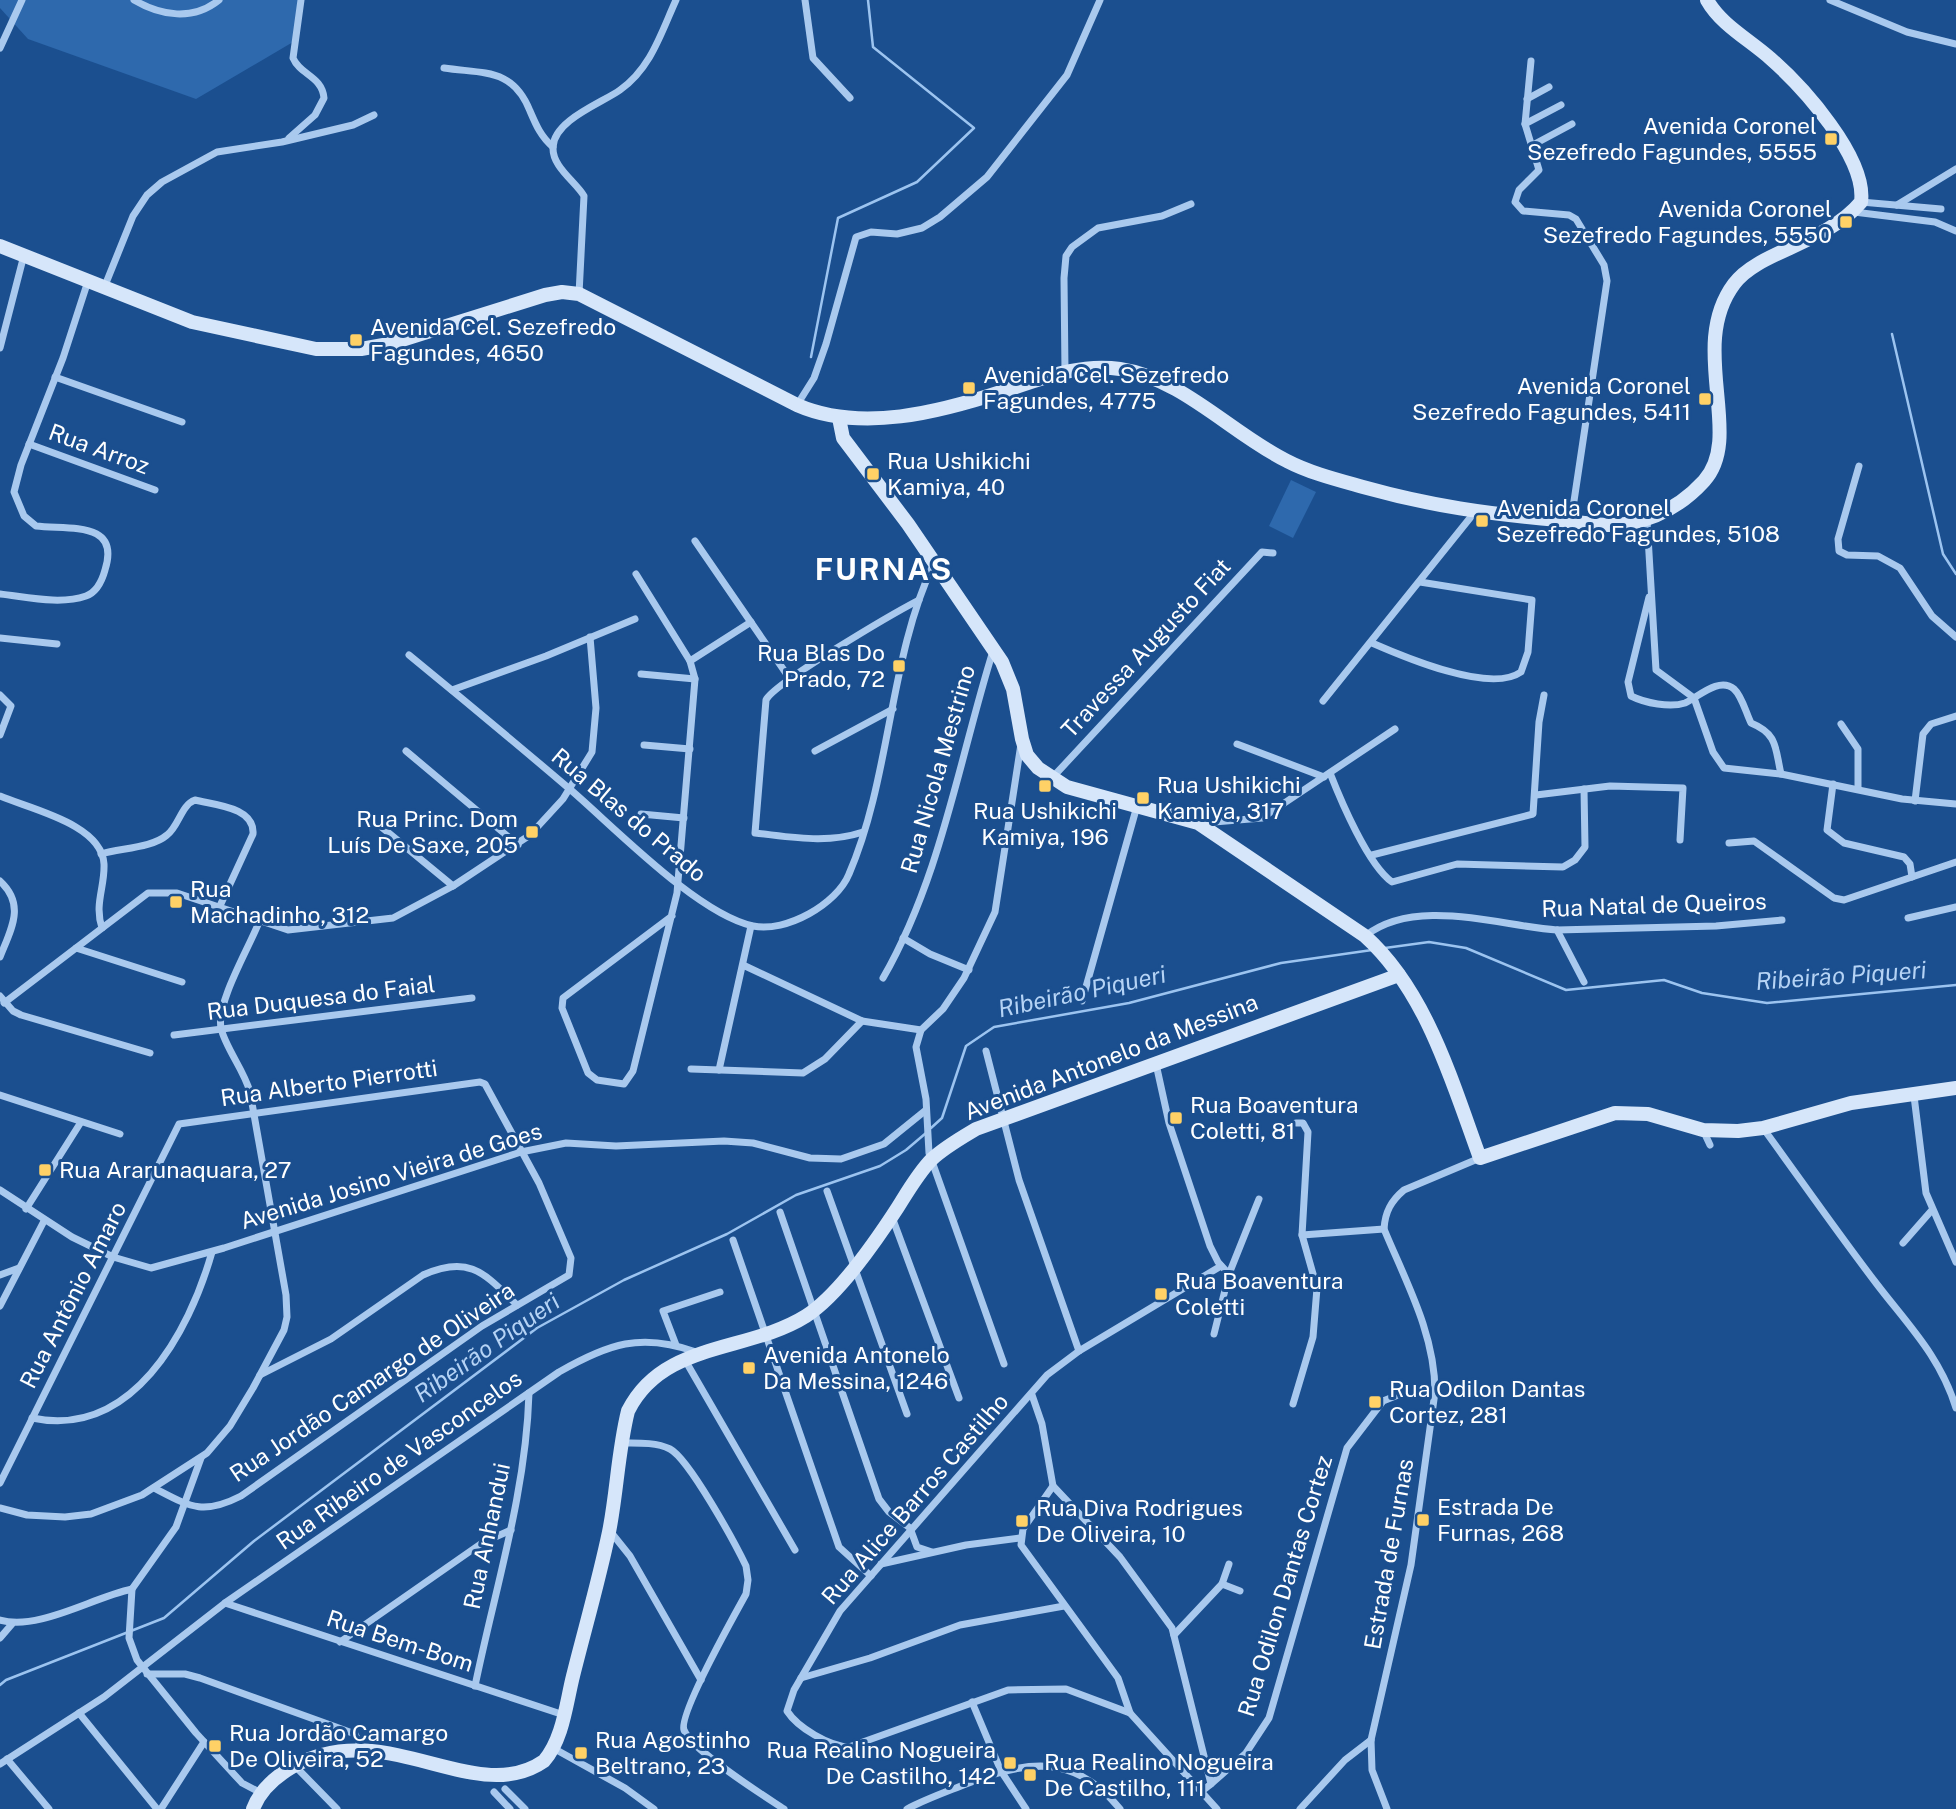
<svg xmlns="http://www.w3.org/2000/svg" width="1956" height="1809" viewBox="0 0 1956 1809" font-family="'Public Sans',sans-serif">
<rect width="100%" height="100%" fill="#1b4f8f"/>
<g fill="#2e69ad">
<polygon points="0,0 302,0 293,42 196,99 28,39 0,8"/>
<polygon points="1291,480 1316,492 1293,538 1269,526"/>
</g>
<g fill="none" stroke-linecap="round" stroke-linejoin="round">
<g stroke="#9cc4f0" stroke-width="2.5">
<polyline points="1892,334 1943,554 1956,574"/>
<polyline points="811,357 838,218 917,182 974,128 873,47 868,0"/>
<polyline points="1385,948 1429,942 1466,948 1566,990 1664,980 1702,993 1767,1003 1956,985"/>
<polyline points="931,1128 942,1118 966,1046 994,1027 1129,1003 1281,963 1372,950"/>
<polyline points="0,1685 6,1680 164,1618 254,1541 537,1328 624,1280 727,1234 796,1195 880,1166 906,1150 926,1133"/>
</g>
<g stroke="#a9c9ee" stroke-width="7">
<path d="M134 0C161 16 193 21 219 0"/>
<polyline points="805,0 813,58 850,98"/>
<polyline points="1830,0 1907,32 1956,44"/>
<polyline points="0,48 22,0"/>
<polyline points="1531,61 1525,124 1539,170 1519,190 1515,202 1523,211 1569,215 1576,219 1604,265 1607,281 1571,521"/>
<path d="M444 68C485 74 513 68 530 111 536 125 541 137 553 147"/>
<polyline points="1527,99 1549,87"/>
<polyline points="1525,124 1561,105"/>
<path d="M289 138 315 115 324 98C322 76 300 75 293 58L301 0"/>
<polyline points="1531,146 1572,124"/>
<polyline points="1861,202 1941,209"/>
<polyline points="1897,205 1956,169"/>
<polyline points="1854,212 1935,222 1956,231"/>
<polyline points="104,288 133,216 147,195 162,182 217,152 282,142 353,125 374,115"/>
<path d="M579 294 584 196C575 181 552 167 553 147 554 120 602 103 620 90 651 68 661 33 676 0"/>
<polyline points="0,348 24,255"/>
<polyline points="1065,372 1064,278 1066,256 1072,247 1098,228 1162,216 1191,204"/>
<polyline points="55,377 182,422"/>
<polyline points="797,405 814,378 826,344 856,237 871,232 897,234 922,228 940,217 987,177 1067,75 1100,0"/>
<polyline points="29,444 155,490"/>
<polyline points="1859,466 1838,539 1839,551 1847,555 1878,556 1900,568 1932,616 1956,637"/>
<polyline points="1647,520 1656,670 1694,698 1713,752 1724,768 1781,774 1902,799 1956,804"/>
<polyline points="695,541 790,679"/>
<polyline points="636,574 690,661 695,679 677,893 633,1071 624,1084 597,1080 588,1073 562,1008 563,998 672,916"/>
<path d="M0 594C27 597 60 605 86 596 97 592 102 581 105 570 121 520 68 530 36 526L24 516 14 492 21 465 63 358 88 281"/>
<path d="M1649 597 1628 682 1631 696C1645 703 1670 708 1685 703 1697 698 1719 676 1734 689 1742 696 1746 713 1751 723 1778 734 1775 748 1781 774"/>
<polyline points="0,638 57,644"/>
<path d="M1372 643C1404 657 1490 694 1521 672L1528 652 1532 600 1420 582"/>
<path d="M409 655C464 700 518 745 572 791 616 829 698 914 753 926 786 933 837 904 849 874 891 777 889 657 934 563"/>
<polyline points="690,661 751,622"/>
<polyline points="641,674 695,679"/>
<polyline points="452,690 546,656 635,619"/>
<polyline points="0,695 11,706 0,735"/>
<polyline points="1323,701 1474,513"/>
<polyline points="1841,724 1858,749 1858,789"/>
<polyline points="1237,744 1324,777"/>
<polyline points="644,745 690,749"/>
<polyline points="406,751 518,845"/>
<polyline points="815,751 893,709"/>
<path d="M1330 773C1341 801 1368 865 1392 882L1457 864 1563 867 1575 860 1585 847 1584 789"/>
<polyline points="1052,778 1262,552 1273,553"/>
<polyline points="1833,784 1827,830 1844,843 1904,857 1910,864 1912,877 1956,862"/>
<polyline points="1536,795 1610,786 1683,788 1680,840"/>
<path d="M0 796C30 809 102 824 104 864 105 887 94 904 102 928"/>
<polyline points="1915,801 1923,734 1931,724 1956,716"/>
<polyline points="641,814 684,818"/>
<polyline points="1202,823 1262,818 1395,729"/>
<polyline points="379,825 453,886"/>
<path d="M863 832C827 844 792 837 755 833L766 700C774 683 894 613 919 600"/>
<polyline points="1729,843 1754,841 1834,898 1844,900 1912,877"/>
<path d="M101 854C121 848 152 848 167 835 179 826 181 805 195 800 215 805 255 807 253 834L219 908"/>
<polyline points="1372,855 1533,814 1539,722 1544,695"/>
<path d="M0 881C26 905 11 929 0 957"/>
<polyline points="1908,918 1956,907"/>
<polyline points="1557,930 1584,982"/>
<path d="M1365 936C1416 896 1499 926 1557 930L1716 926 1782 920"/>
<polyline points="903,938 930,954 969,970"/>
<polyline points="76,948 182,982"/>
<polyline points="743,965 862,1021 921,1030"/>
<path d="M883 978C941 877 959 760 993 651"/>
<polyline points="0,996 13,1011 21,1015 150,1053"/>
<polyline points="1082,1001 1137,806"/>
<polyline points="4,1003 148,893 177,893 288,930 393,918 453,886 530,835 563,799 592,752 596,708 590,637"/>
<polyline points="174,1035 472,998"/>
<polyline points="986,1051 1019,1180 1079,1351"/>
<polyline points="1156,1064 1169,1123 1210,1246 1218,1262 1229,1274"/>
<polyline points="691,1069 803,1073 825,1059 862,1021"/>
<polyline points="719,1070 751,926"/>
<polyline points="0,1095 120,1134"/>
<polyline points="1914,1096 1926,1193 1956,1262"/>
<path d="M1763 1128C1801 1180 1837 1232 1876 1283 1908 1325 1940 1356 1956 1408"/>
<polyline points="1703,1130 1710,1145"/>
<polyline points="0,1190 72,1237 113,1257 151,1268 224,1248 521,1152 566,1143 616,1146 724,1141 753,1143 810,1158 841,1159 884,1144 926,1110"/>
<polyline points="827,1191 907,1414"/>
<polyline points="26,1209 81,1122"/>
<polyline points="780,1212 879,1499 889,1512 910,1528 917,1547 932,1552"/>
<polyline points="892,1217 959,1398"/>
<polyline points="1302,1235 1384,1229"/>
<polyline points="733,1240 839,1547 871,1576"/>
<polyline points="1903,1243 1932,1210"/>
<polyline points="0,1275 19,1268"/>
<polyline points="0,1306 44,1221"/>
<polyline points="1214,1334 1229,1274 1259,1199"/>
<polyline points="676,1345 663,1311 720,1292"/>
<polyline points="685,1360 795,1550"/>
<polyline points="1004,1364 929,1153 926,1099 916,1047 921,1030 943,1009 964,978 995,912 1021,744"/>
<path d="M260 1375 331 1339 423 1275C470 1254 485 1274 517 1305"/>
<polyline points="1032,1395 1042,1424 1053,1486 1120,1557 1172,1628 1211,1784 1202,1791"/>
<polyline points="1293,1404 1313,1337 1317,1288 1302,1235 1308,1132 1303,1123 1296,1123"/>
<path d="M32 1418C132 1439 189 1333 212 1252"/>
<path d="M622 1443C637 1443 656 1442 670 1449 689 1459 735 1543 746 1566L748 1580 746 1594C735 1614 678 1715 684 1730 691 1750 763 1795 784 1809"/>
<polyline points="201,1458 176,1527 132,1589 129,1638 137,1660 196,1733 242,1783 261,1793"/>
<path d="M0 1483 179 1124 480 1082 485 1084 539 1183 571 1258 569 1275 482 1326 241 1496C202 1516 189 1506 154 1488"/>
<polyline points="1053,1486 1023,1529 1021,1545 1118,1678 1130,1713 1217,1809"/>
<path d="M0 1508 27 1515 65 1517 91 1514 142 1495 207 1453 230 1426 253 1388 284 1330 287 1317 286 1295 250 1092C244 1070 225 1047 221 1028 216 1003 249 948 259 922"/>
<polyline points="610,1531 630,1556 701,1680"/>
<polyline points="881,1564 966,1545 1020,1538"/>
<polyline points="1222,1584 1240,1591"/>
<polyline points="225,1603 564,1715"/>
<path d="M0 1620C38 1631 91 1598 132 1589"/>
<polyline points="1174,1635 1222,1584 1229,1564"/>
<polyline points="0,1638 12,1624"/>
<polyline points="340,1642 482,1543 511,1530"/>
<polyline points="147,1674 185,1674 200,1678 336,1727 355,1734 363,1751"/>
<polyline points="801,1678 870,1658 960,1625 1064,1606"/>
<path d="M475 1686C495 1589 526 1493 529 1393"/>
<polyline points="972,1702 1001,1771 1026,1809"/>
<polyline points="79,1713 157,1809"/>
<path d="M1130 1713 1066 1689 1008 1690 849 1747C829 1746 798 1728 787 1711L794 1690 840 1611 1047 1375 1079 1351 1221 1266"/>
<polyline points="553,1748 625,1788 654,1809"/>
<polyline points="7,1759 49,1809"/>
<path d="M0 1764 104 1697 225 1603 559 1372C608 1344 641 1332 696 1352"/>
<polyline points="295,1766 337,1809"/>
<polyline points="1211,1784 1246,1753 1269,1718 1347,1448 1383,1401 1398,1395 1435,1392"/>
<polyline points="505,1789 525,1809"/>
<polyline points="494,1792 510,1809"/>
<polyline points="161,1809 204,1742"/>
<path d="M907 1809C926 1799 946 1792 966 1784 1027 1760 1075 1753 1120 1809"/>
<polyline points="1300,1809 1345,1760 1371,1740"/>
<path d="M1387 1809 1372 1770 1371 1740 1411 1565 1435 1392C1435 1334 1406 1282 1384 1229 1385 1212 1391 1201 1404 1190L1480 1158"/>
</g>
<g stroke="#d6e6fa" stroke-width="14">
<path d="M0 246 192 322 316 349H361L389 344 545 295 562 292 579 294 797 405C861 433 940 412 1004 391 1041 379 1079 363 1120 369 1182 378 1232 434 1287 461 1310 473 1338 480 1363 487 1431 506 1488 514 1559 520 1581 522 1609 528 1631 523 1661 517 1684 503 1704 481 1745 436 1687 347 1734 284 1758 251 1826 244 1861 202 1867 158 1803 87 1771 59 1750 40 1721 25 1707 0"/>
<path d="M839 418 843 438 908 524 1002 662 1013 689 1022 739 1027 755 1038 768 1067 787 1198 823 1365 936C1427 992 1452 1082 1480 1158L1615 1113 1648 1114 1703 1130 1738 1131 1763 1128 1851 1103 1956 1088"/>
<path d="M253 1809C260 1790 275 1777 292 1767 385 1714 475 1809 544 1761 563 1739 566 1704 573 1676 585 1628 599 1580 609 1532 617 1492 618 1451 628 1411 663 1341 747 1353 806 1316 840 1294 876 1241 898 1207 908 1191 919 1172 932 1159 945 1147 961 1138 976 1129L1399 975"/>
</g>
</g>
<g fill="#ffd166" stroke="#1b4f8f" stroke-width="2.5">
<rect x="1824" y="132" width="14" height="14" rx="3.5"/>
<rect x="1839" y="215" width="14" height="14" rx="3.5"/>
<rect x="349" y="333" width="14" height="14" rx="3.5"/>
<rect x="962" y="381" width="14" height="14" rx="3.5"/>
<rect x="1698" y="392" width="14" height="14" rx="3.5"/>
<rect x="866" y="467" width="14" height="14" rx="3.5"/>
<rect x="1475" y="514" width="14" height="14" rx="3.5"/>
<rect x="892" y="659" width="14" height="14" rx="3.5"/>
<rect x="1038" y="779" width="14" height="14" rx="3.5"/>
<rect x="1136" y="791" width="14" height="14" rx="3.5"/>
<rect x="525" y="825" width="14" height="14" rx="3.5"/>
<rect x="169" y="895" width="14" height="14" rx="3.5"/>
<rect x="1169" y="1111" width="14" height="14" rx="3.5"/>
<rect x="38" y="1163" width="14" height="14" rx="3.5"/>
<rect x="1154" y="1287" width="14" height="14" rx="3.5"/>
<rect x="742" y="1361" width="14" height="14" rx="3.5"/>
<rect x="1368" y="1395" width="14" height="14" rx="3.5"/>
<rect x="1416" y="1513" width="14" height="14" rx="3.5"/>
<rect x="1015" y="1514" width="14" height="14" rx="3.5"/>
<rect x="208" y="1739" width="14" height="14" rx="3.5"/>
<rect x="574" y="1746" width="14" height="14" rx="3.5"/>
<rect x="1003" y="1756" width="14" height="14" rx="3.5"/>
<rect x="1023" y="1768" width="14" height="14" rx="3.5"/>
</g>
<g text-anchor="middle" stroke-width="6" stroke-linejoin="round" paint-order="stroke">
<g font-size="23" fill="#fff" stroke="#1b4f8f" text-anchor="start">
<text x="1817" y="134" text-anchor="end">Avenida Coronel<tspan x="1817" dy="26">Sezefredo Fagundes, 5555</tspan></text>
<text x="1832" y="217" text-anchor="end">Avenida Coronel<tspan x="1832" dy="26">Sezefredo Fagundes, 5550</tspan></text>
<text x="370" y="335">Avenida Cel. Sezefredo<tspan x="370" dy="26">Fagundes, 4650</tspan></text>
<text x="983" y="383">Avenida Cel. Sezefredo<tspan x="983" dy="26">Fagundes, 4775</tspan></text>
<text x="1691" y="394" text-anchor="end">Avenida Coronel<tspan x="1691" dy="26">Sezefredo Fagundes, 5411</tspan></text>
<text x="887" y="469">Rua Ushikichi<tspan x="887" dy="26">Kamiya, 40</tspan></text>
<text x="1496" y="516">Avenida Coronel<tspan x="1496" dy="26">Sezefredo Fagundes, 5108</tspan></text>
<text x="885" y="661" text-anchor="end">Rua Blas Do<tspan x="885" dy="26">Prado, 72</tspan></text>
<text x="1157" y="793">Rua Ushikichi<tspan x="1157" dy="26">Kamiya, 317</tspan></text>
<text x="1045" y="819" text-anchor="middle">Rua Ushikichi<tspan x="1045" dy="26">Kamiya, 196</tspan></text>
<text x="518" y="827" text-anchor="end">Rua Princ. Dom<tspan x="518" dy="26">Luís De Saxe, 205</tspan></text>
<text x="190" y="897">Rua<tspan x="190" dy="26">Machadinho, 312</tspan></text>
<text x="1190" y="1113">Rua Boaventura<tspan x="1190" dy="26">Coletti, 81</tspan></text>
<text x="59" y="1178">Rua Ararunaquara, 27</text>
<text x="1175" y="1289">Rua Boaventura<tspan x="1175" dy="26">Coletti</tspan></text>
<text x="763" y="1363">Avenida Antonelo<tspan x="763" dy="26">Da Messina, 1246</tspan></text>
<text x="1389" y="1397">Rua Odilon Dantas<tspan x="1389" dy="26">Cortez, 281</tspan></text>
<text x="1437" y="1515">Estrada De<tspan x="1437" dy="26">Furnas, 268</tspan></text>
<text x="1036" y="1516">Rua Diva Rodrigues<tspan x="1036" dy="26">De Oliveira, 10</tspan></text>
<text x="229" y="1741">Rua Jordão Camargo<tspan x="229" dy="26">De Oliveira, 52</tspan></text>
<text x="595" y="1748">Rua Agostinho<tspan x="595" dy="26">Beltrano, 23</tspan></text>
<text x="996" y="1758" text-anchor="end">Rua Realino Nogueira<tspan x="996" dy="26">De Castilho, 142</tspan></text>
<text x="1044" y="1770">Rua Realino Nogueira<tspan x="1044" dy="26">De Castilho, 111</tspan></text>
</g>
<g font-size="23" fill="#fff" stroke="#1b4f8f">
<text transform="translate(99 449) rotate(20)" y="8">Rua Arroz</text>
<text transform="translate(1146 648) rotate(-47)" y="8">Travessa Augusto Fiat</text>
<text transform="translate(938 769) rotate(-74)" y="8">Rua Nicola Mestrino</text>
<text transform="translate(629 815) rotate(40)" y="8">Rua Blas do Prado</text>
<text transform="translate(1654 905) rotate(-2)" y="8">Rua Natal de Queiros</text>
<text transform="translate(321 998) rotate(-7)" y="8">Rua Duquesa do Faial</text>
<text transform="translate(1111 1057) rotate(-21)" y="8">Avenida Antonelo da Messina</text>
<text transform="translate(329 1083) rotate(-8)" y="8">Rua Alberto Pierrotti</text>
<text transform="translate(391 1176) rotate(-17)" y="8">Avenida Josino Vieira de Goes</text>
<text transform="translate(73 1295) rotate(-63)" y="8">Rua Antônio Amaro</text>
<text transform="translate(372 1382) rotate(-34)" y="8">Rua Jordão Camargo de Oliveira</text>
<text transform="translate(399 1460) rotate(-35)" y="8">Rua Ribeiro de Vasconcelos</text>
<text transform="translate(915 1499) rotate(-49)" y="8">Rua Alice Barros Castilho</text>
<text transform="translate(487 1536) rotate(-78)" y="8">Rua Anhandui</text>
<text transform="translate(1389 1554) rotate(-80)" y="8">Estrada de Furnas</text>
<text transform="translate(1285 1586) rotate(-73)" y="8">Rua Odilon Dantas Cortez</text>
<text transform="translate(400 1641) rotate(18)" y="8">Rua Bem-Bom</text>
</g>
<g font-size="24" font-style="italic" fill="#b5d3f5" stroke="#1b4f8f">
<text transform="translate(1841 976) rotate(-4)" y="8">Ribeirão Piqueri</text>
<text transform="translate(1082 992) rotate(-12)" y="8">Ribeirão Piqueri</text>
<text transform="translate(487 1348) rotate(-35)" y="8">Ribeirão Piqueri</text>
</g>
<g font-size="30" font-weight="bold" letter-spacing="2" fill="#fff" stroke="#1b4f8f">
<text x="884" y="580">FURNAS</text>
</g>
</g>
</svg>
